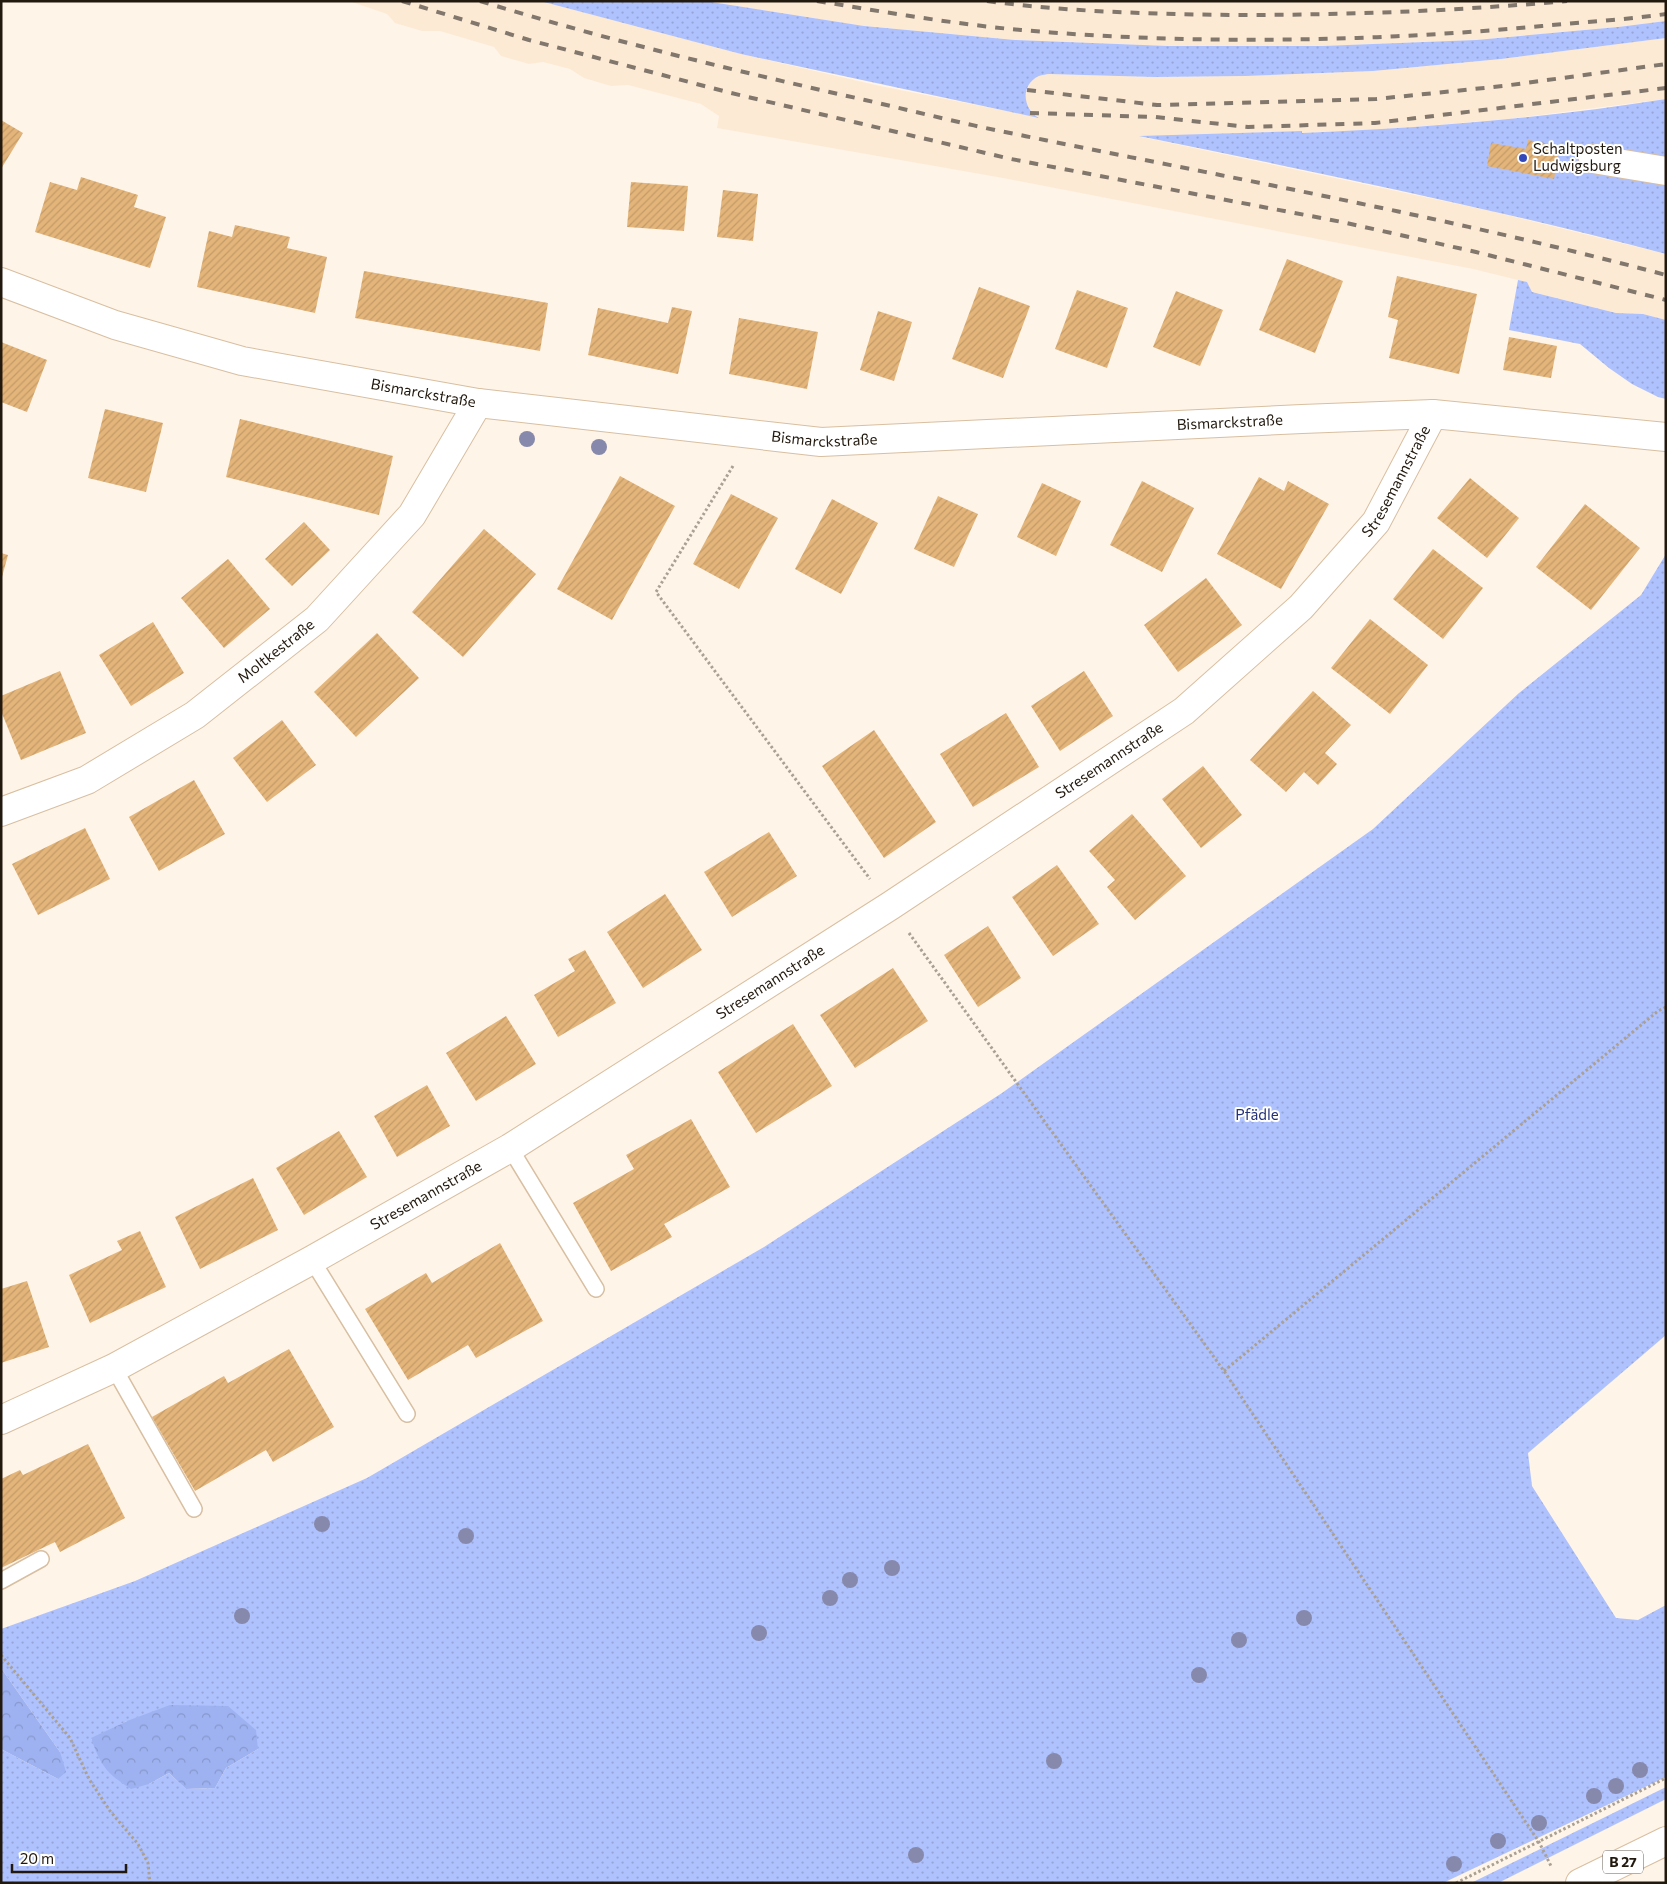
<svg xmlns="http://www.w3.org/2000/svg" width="1667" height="1884" viewBox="0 0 1667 1884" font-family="Commissioner,sans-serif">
<defs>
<pattern id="grass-dots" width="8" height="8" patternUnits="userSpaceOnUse" patternTransform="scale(1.25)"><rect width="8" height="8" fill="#afc2fe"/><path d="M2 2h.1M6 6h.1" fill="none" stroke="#96a6d8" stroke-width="1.8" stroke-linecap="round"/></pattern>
<pattern id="forest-crowns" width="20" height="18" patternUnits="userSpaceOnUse" patternTransform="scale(1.25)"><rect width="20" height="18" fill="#9eb2f1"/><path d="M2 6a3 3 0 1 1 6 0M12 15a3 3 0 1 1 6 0" fill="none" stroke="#8898cd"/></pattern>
<pattern id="building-hatch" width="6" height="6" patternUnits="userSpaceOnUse" patternTransform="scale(1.25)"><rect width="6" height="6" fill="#e4b57a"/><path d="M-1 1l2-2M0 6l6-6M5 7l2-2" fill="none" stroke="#c39b68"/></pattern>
</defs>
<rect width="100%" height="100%" fill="#fff4e8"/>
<g fill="#fdead4">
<polygon points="349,1 540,1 741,54 880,86 1037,117 1027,108 1025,102 1027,90 1032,79 1038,76 1049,74 1154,77 1245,76 1373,71 1501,59 1666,38 1666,99 1508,119 1378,130 1302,133 1302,131 1142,137 1486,210 1666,254 1666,320 1643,314 1616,313 1532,292 1526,282 1473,269 1003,178 717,128 719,116 701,104 628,85 611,86 584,78 570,69 543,62 529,64 501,56 494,47 440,31 422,31 395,23 387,14"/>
<polygon points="705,1 1666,1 1666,21 1618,27 1476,40 1322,46 1168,46 1015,40 864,26"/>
</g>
<g fill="url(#grass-dots)" fill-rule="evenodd">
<path d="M540 1H705L864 26 1015 40 1168 46H1322L1476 40 1618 27 1666 21V38L1501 59 1373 71 1245 76 1154 77 1049 74C1043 75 1038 75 1034 79 1020 90 1025 111 1039 118L741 54Z"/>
<path d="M1666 99V254C1492 208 1315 172 1139 136L1302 131V133C1424 128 1546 118 1666 99Z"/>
<polygon points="1518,280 1527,282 1532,292 1616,313 1643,314 1666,320 1666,399 1658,397 1632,384 1609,368 1580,344 1509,330"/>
<path d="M1666 554V1335L1528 1453 1532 1486 1616 1618 1638 1620 1666 1605V1777L1443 1883H1V1749L58 1779 60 1752 1 1668V1629L135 1581 367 1478 764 1247 1002 1093 1373 829 1519 693 1641 595ZM127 1721 258 1749 226 1768 215 1788 186 1789 169 1773 149 1784 91 1739Z"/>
<polygon points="1666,1787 1666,1799 1498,1883 1471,1883"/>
</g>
<g fill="url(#forest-crowns)">
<polygon points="1,1668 60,1752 66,1772 58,1779 1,1749"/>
<path d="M170 1705 228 1706 256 1730 258 1749 226 1768 215 1788 186 1789 169 1773 149 1784 131 1789C106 1773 101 1766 91 1738L127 1721Z"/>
</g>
<g fill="url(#building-hatch)">
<polygon points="1,120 23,133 1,169"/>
<polygon points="1528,140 1560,146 1554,179 1487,166 1491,143 1526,149"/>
<polygon points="81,177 138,195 134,207 166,217 150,268 35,232 50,182 77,190"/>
<polygon points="631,182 688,186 684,231 627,227"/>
<polygon points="723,190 758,194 753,241 717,237"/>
<polygon points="235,225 290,237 287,248 327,257 315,313 197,287 209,231 232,237"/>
<polygon points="1287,259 1343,281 1315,353 1259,330"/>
<polygon points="364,271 548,303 540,351 355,318"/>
<polygon points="1397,276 1477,294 1459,374 1389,358 1398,320 1388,317"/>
<polygon points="979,287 1030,306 1003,378 952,359"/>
<polygon points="1077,290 1128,308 1107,368 1055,349"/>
<polygon points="1176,291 1223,310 1200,366 1153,347"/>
<polygon points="672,307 692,311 678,374 588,355 598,308 668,323"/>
<polygon points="878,311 912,322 894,381 860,370"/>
<polygon points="739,318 818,332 807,389 729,374"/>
<polygon points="1509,337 1557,346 1551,378 1503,370"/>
<polygon points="1,342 47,360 27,412 1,402"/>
<polygon points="105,409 163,423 146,492 88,478"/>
<polygon points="240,419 393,456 379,515 226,477"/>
<polygon points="620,476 675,506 612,620 557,589"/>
<polygon points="1259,477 1284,491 1288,481 1329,504 1281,589 1217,554"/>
<polygon points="1470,478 1519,518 1487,558 1437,518"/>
<polygon points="1142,481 1194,508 1162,572 1110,545"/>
<polygon points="1042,483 1081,501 1056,556 1017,537"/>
<polygon points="731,494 778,518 739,589 693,564"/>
<polygon points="938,496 978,514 954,567 914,549"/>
<polygon points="832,499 878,523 841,594 795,569"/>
<polygon points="1585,504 1640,548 1591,610 1536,567"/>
<polygon points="304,522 330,550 292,586 265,559"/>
<polygon points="484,529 536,574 463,657 412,612"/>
<polygon points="1433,549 1483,588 1443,639 1393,599"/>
<polygon points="1,553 8,555 2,577 1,577"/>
<polygon points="228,559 270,609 224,648 181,598"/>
<polygon points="1206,578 1242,625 1178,672 1144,625"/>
<polygon points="1370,619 1428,665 1390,714 1331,668"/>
<polygon points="153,622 184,673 131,706 99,655"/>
<polygon points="377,633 419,678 356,737 314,692"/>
<polygon points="60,671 86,733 21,760 1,711 1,696"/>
<polygon points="1084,671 1113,716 1060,751 1031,706"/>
<polygon points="1313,691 1351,725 1325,753 1337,764 1318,785 1304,772 1286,792 1250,760"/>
<polygon points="1006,713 1039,767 973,807 940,754"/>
<polygon points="282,720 316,765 267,802 233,758"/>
<polygon points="874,730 936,822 884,858 822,766"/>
<polygon points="1203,766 1242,815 1201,848 1162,799"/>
<polygon points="194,780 225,834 159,871 129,817"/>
<polygon points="1132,814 1186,876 1135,920 1107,887 1115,880 1089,851"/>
<polygon points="85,828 110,879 38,915 12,864"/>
<polygon points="769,832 797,876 732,917 704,872"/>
<polygon points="1057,865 1099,924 1053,956 1012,897"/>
<polygon points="665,894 702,950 643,988 607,932"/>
<polygon points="988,926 1021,978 978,1007 944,955"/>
<polygon points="585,950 616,1003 558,1037 534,995 575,971 568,959"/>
<polygon points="893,968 928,1021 855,1068 820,1015"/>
<polygon points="506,1016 536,1064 476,1101 446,1053"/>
<polygon points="793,1024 832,1086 756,1133 718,1072"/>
<polygon points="427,1085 450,1126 397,1157 374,1116"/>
<polygon points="691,1119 730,1187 664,1224 672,1237 611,1271 573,1203 634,1169 626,1155"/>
<polygon points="339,1131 367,1177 304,1215 276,1168"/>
<polygon points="253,1178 278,1230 200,1269 175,1217"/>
<polygon points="140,1231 166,1287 90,1323 69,1275 122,1250 117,1241"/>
<polygon points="500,1243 543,1321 476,1358 468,1345 408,1380 365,1309 426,1273 432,1283"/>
<polygon points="27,1281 49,1347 1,1363 1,1289"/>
<polygon points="289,1349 334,1427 273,1462 266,1450 195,1491 152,1417 224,1376 228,1383"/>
<polygon points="88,1444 125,1518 60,1552 55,1542 1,1568 1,1479 20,1470 23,1475"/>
</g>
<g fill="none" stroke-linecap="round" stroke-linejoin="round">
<g stroke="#d8bfa1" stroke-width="18">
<g id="service">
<polyline points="510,1148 596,1289"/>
<polyline points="312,1260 407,1414"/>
<polyline points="114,1368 194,1509"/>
<polyline points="1,1581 41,1559"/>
</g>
</g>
<g stroke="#d8bfa1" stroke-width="30">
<g id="minor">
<polyline points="1593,159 1666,171"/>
<path id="s1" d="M1 282 115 325 242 361 478 403 821 442 1302 419 1433 414 1666 437"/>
<path id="s2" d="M1 812 87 780 195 715 317 619 412 515 478 403"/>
<path id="s3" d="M1 1420 114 1368 312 1260 510 1148 890 906 1184 711 1301 607 1376 522 1433 414"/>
</g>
</g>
<g stroke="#d8bfa1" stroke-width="30">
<polyline id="primary" points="1580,1883 1666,1841"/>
</g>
<g stroke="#aaa094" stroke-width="3" stroke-dasharray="2.5 2.5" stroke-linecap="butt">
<polyline points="733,466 656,592 870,879"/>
<polyline points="909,933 1224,1371 1539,1842 1551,1866"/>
<polyline points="1224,1371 1658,1011 1666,1007"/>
<polyline points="1,1655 70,1738 89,1779 110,1811 138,1844 148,1863 150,1883"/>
<polyline points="1456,1883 1666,1778"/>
</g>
<use href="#service" stroke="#fff" stroke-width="15"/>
<use href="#minor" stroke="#fff" stroke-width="28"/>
<use href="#primary" stroke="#fff" stroke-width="28"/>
<g stroke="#81776c" stroke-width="4" stroke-dasharray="9 9" stroke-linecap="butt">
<polyline points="402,1 529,40 731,93 1011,159 1342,222 1476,252 1666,300"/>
<path d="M480 1C607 40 736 71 865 100 917 112 968 125 1020 135 1236 179 1453 218 1666 275"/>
<path d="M817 1C884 12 954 24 1021 30 1194 45 1369 42 1542 26 1583 22 1625 20 1666 14"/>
<path d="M987 1C1069 12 1152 14 1235 15 1347 15 1455 11 1567 1"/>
<polyline points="1027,90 1157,105 1376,99 1503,86 1666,64"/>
<polyline points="1030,113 1155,117 1248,127 1375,123 1666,88"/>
</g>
</g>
<g fill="#8689ab">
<circle cx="527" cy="439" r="8"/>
<circle cx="599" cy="447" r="8"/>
<circle cx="322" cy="1524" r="8"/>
<circle cx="466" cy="1536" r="8"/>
<circle cx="892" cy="1568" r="8"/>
<circle cx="850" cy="1580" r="8"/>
<circle cx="830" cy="1598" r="8"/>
<circle cx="242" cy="1616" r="8"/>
<circle cx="1304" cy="1618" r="8"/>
<circle cx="759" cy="1633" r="8"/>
<circle cx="1239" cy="1640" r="8"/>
<circle cx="1199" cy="1675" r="8"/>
<circle cx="1054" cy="1761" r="8"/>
<circle cx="1640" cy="1770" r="8"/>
<circle cx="1616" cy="1786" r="8"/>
<circle cx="1594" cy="1796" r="8"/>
<circle cx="1539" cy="1823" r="8"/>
<circle cx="1498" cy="1841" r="8"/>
<circle cx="916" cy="1855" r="8"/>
<circle cx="1454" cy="1864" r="8"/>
</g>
<circle fill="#3448ba" stroke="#fff" stroke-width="2" cx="1523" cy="158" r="5"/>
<g text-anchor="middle" stroke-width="4" stroke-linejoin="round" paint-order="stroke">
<rect fill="#fff" stroke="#645e56" stroke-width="1" x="1603" y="1850.5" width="40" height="23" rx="4"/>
<g font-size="14" font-weight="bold" fill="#22190e">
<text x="1623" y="1867">B 27</text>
</g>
<g font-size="15" fill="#22190e" stroke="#fff" text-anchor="start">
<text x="1533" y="154">Schaltposten<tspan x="1533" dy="17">Ludwigsburg</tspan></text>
</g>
<g font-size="15" fill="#22190e" stroke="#fff">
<text dy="5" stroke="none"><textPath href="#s1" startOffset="438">Bismarckstraße</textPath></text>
<text dy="5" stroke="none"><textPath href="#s1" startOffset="1248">Bismarckstraße</textPath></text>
<text dy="5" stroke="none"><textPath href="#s1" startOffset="842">Bismarckstraße</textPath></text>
<text dy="5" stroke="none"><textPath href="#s3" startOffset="1696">Stresemannstraße</textPath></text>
<text dy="5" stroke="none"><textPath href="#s2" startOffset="321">Moltkestraße</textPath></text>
<text dy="5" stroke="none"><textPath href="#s3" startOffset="1291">Stresemannstraße</textPath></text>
<text dy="5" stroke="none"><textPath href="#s3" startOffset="886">Stresemannstraße</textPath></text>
<text dy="5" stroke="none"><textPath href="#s3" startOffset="481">Stresemannstraße</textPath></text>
</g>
<g font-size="15" fill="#233179" stroke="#fff">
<text x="1257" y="1120">Pfädle</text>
</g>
</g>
<rect width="1667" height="1884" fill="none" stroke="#22190e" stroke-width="5"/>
<path d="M12 1864v8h114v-8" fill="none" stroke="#22190e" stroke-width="2.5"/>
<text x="20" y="1864" font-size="15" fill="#22190e" stroke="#ffffff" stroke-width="4" paint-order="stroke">20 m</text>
</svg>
